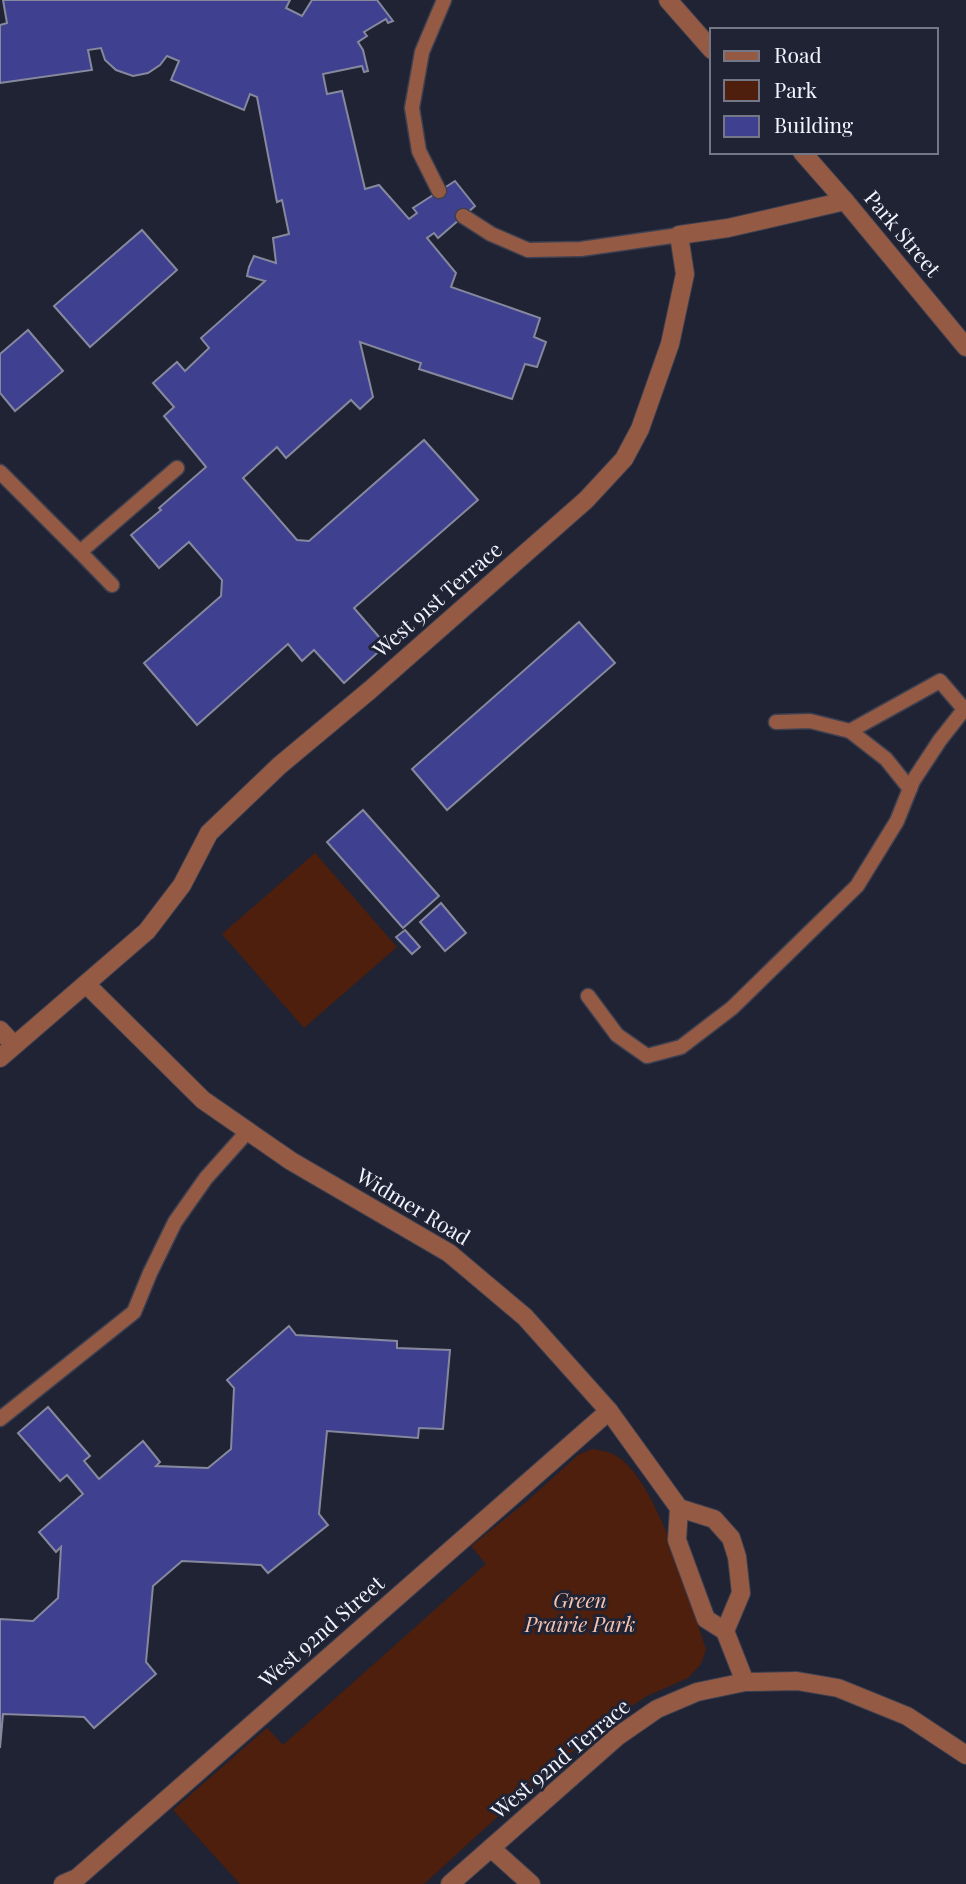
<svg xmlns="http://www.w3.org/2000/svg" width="966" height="1884" viewBox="0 0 966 1884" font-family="'Playfair Display',serif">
<rect width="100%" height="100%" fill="#202333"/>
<g fill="#4e1f0c">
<polygon points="315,853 397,947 304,1028 222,934"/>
<path d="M592 1449C602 1450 610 1452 618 1457 659 1484 690 1601 706 1649L701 1664 688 1678 647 1696 611 1720 531 1786 424 1884H240L173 1810 267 1728 283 1745 486 1564 471 1546 525 1503 578 1455Z"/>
</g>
<g fill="#3f4190" stroke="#86899d" stroke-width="2">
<polygon points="3,0 290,0 286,8 302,16 312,0 377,0 393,21 388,23 386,19 364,32 367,36 358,42 363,50 368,71 364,72 362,66 323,74 327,94 342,91 365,189 379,185 409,219 417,213 413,208 455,181 475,206 438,238 434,233 427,238 456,273 451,287 540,318 534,337 546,342 537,367 525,364 512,399 419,369 421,363 360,342 373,397 360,409 351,400 286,458 277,447 243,478 297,540 309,541 424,440 478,500 354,608 386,645 344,683 314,650 302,661 288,644 197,725 144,663 221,596 222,580 189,542 159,568 131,535 161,510 159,508 206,467 164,416 174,407 153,383 177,362 185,371 209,348 201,338 265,281 247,276 249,267 254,256 276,263 273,238 289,234 282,200 277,202 257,97 250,94 244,110 171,80 179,61 167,56 160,65 148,73 133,76 116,70 105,60 101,48 88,50 92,70 0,83 0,25 7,23"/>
<polygon points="142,230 177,270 90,347 54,306"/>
<polygon points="28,330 63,371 15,411 0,393 0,354"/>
<polygon points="579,622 615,663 447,810 412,769"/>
<polygon points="363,810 439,896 403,928 327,842"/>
<polygon points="441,903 466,933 445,951 420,922"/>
<polygon points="405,930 420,947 412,954 396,937"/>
<polygon points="289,1326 296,1335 397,1341 397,1348 450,1350 443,1429 419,1428 418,1438 327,1431 319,1514 328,1525 268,1573 261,1565 182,1561 153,1586 146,1662 156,1674 94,1728 84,1717 3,1714 0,1748 0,1619 33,1621 58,1598 61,1547 56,1552 39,1532 83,1494 67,1475 60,1481 18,1433 48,1407 90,1456 84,1461 99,1479 143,1441 160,1462 156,1466 208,1468 231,1449 234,1388 227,1380"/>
</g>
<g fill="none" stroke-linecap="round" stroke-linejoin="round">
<g stroke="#3d4050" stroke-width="17">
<g id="lane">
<polyline points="439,191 419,151 412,108 422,52 444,0"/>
<polyline points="463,216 491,234 528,250 581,249 679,235"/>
<polyline points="0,472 80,552 177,468"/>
<polyline points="80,552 112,585"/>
<polyline points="776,722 810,721 850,731 886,759 910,789"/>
<polyline points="850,731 940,681 964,709"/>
<polyline points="588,996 617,1035 647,1056 681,1047 732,1008 857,886 897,821 913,781 940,740 966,707"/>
<polyline points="0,1419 134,1312 150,1273 175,1222 206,1178 248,1131"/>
</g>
</g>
<g stroke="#3d4050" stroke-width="20">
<g id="street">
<polyline points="668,0 712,50"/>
<polyline points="802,152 845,201 966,347"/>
<polyline points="86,984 203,1100 291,1161 449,1253 525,1317 609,1411 679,1508 714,1519 731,1538 737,1557 741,1593 725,1631"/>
<polyline points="0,1030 14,1045"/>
<polyline points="0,1058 147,931 182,885 209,833 279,766 370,690 586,500 624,459 640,429 670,344 685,274 679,235 728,228 845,201"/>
<polyline points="679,1508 677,1540 706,1619 725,1631 745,1682"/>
<polyline points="491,1848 531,1884"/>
<polyline points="63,1884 77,1878 609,1411"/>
<polyline points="450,1884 618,1736 657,1709 697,1692 745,1682 797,1681 838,1688 907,1716 966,1755"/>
</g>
</g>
<use href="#lane" stroke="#955a44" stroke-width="14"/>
<use href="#street" stroke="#955a44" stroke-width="18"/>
</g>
<g text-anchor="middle" stroke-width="6" stroke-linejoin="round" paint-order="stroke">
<g font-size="21" fill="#f2f4ff" stroke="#202333">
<text transform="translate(902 234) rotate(50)" y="7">Park Street</text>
<text transform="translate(438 600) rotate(-41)" y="7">West 91st Terrace</text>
<text transform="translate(413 1207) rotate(31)" y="7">Widmer Road</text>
<text transform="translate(322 1632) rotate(-41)" y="7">West 92nd Street</text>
<text transform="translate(561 1759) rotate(-40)" y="7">West 92nd Terrace</text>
</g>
<g font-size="21" font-style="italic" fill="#f6c3b1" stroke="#202333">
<text x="580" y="1608">Green<tspan x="580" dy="24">Prairie Park</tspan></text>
</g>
</g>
<rect x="710" y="28" width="228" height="126" fill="#202333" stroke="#747785" stroke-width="2"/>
<rect x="724" y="51" width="35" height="10" fill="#955a44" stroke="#747785" stroke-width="2"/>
<text x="774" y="63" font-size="21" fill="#f2f4ff">Road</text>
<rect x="724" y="80" width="35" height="21" fill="#4e1f0c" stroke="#747785" stroke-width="2"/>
<text x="774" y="98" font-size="21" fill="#f2f4ff">Park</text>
<rect x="724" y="116" width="35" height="21" fill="#3f4190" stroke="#747785" stroke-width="2"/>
<text x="774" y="133" font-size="21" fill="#f2f4ff">Building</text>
</svg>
